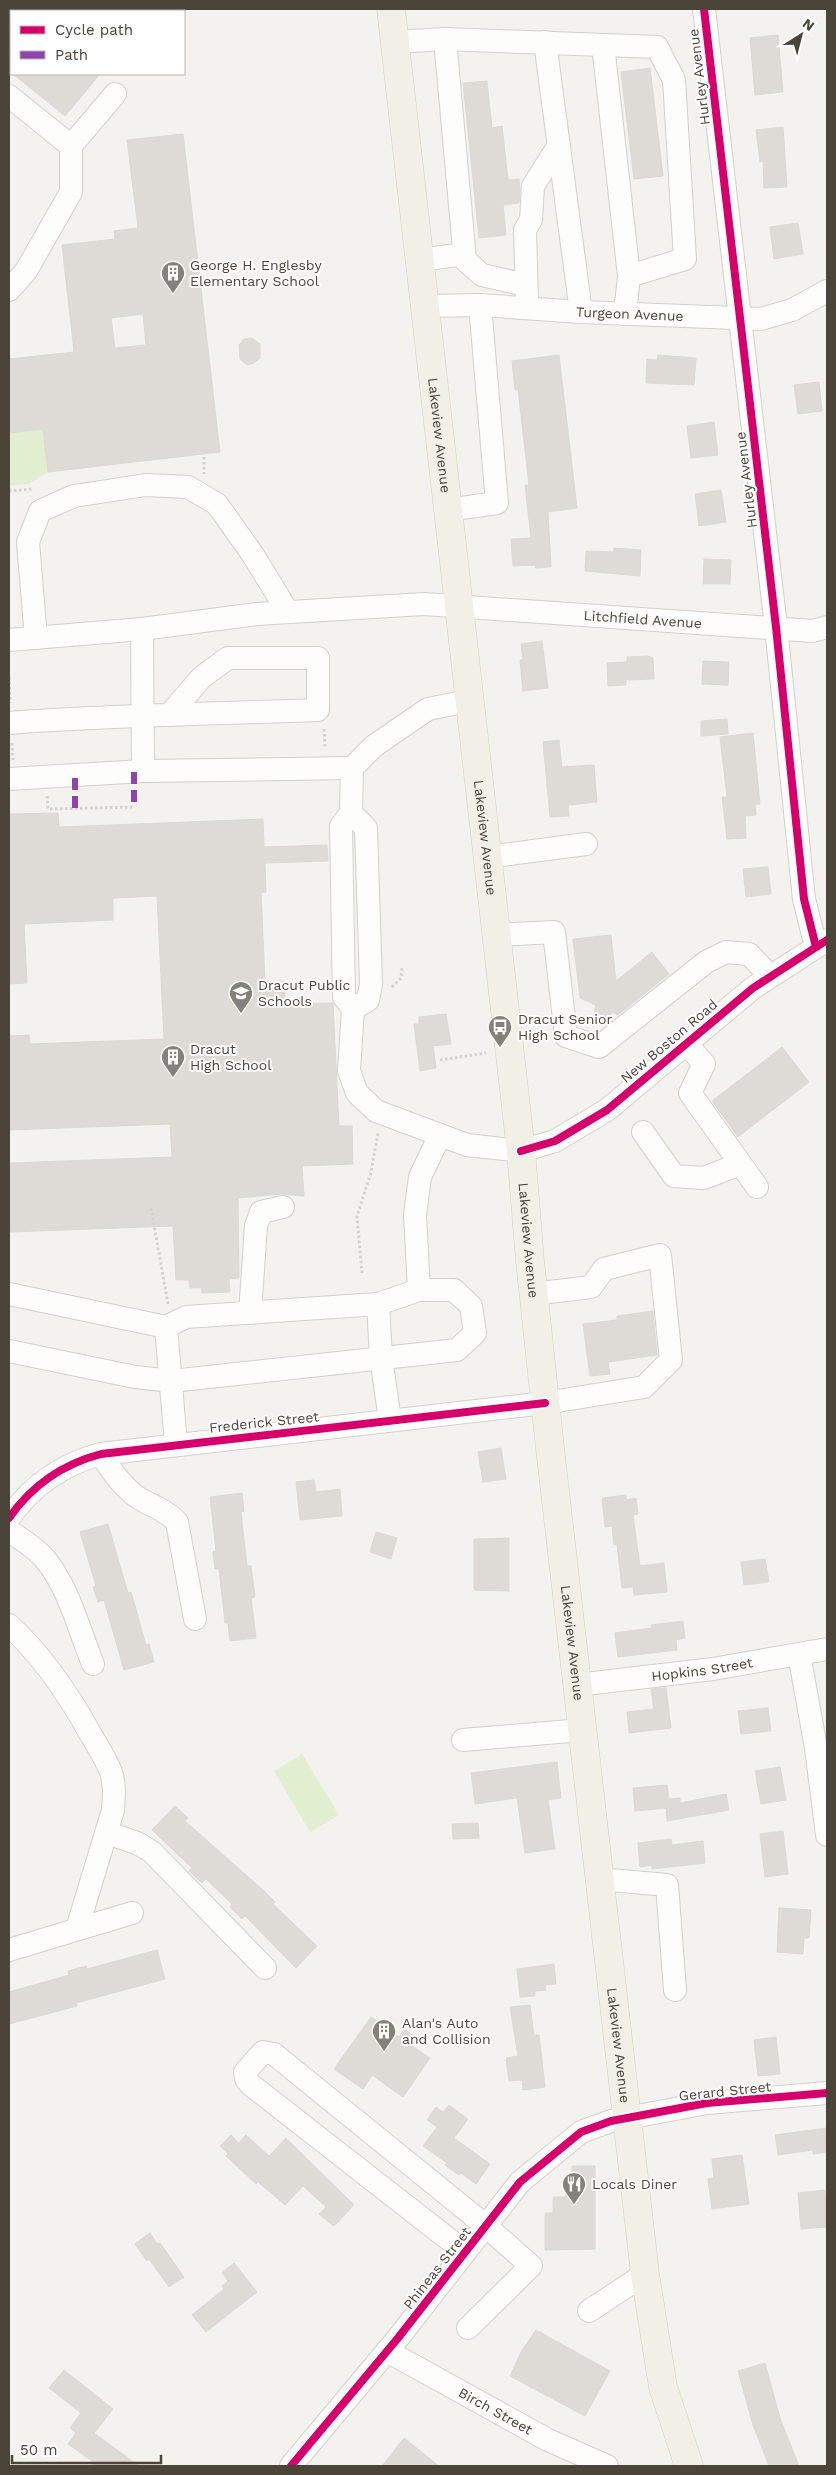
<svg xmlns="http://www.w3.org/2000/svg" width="836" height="2475" viewBox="0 0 836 2475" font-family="'Work Sans',sans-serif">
<rect width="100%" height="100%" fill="#f4f2ee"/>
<g fill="#e1eecf">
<polygon points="43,429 48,472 28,484 9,486 9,433"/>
<polygon points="302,1754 339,1815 310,1832 274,1771"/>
</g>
<g fill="#dedbd6" stroke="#dcd9d4" fill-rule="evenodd">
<polygon points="778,35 783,92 755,95 750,38"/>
<polygon points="650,68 663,176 634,179 621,72"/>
<polygon points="13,74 100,74 65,116"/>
<polygon points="487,81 492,128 502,126 508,180 519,179 520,190 519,203 503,205 506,235 479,238 463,83"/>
<polygon points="783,127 787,187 764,188 763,161 760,162 756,130"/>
<path d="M183 134 220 452 48 472 43 429 9 433V359L74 352 62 245 115 239 114 231 138 228 127 140ZM143 314 146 345 115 348 111 318Z"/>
<polygon points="798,223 803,254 774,259 770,227"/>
<polygon points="252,338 260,344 260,358 254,363 247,365 240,359 239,345 244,339"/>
<polygon points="559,355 577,508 548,512 551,567 536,568 535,565 513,566 511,539 531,538 525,485 529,485 518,389 515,390 512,361"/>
<polygon points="658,355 696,358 694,385 646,383 647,359 657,360"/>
<polygon points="819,382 822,411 798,414 794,385"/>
<polygon points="714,422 718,455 691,458 687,426"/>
<polygon points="721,490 726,522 699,526 695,494"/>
<polygon points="614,548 641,550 640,576 585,571 586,551 614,552"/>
<polygon points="704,559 731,560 730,584 703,584"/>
<polygon points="542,641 548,688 523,691 520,660 523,660 521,644"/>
<polygon points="648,656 653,658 654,679 626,680 626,685 608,686 607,663 627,662 627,657"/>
<polygon points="703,661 729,662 728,685 702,684"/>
<polygon points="727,719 728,734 701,736 701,721"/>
<polygon points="753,733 760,804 755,804 756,815 745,816 746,838 727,839 722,797 727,797 720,737"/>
<polygon points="559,740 562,767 594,765 597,802 568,805 569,816 550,817 543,742"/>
<polygon points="58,813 59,827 263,819 264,847 327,845 328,861 265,863 266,892 261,892 265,982 284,981 285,1004 333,1003 339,1126 352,1126 353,1164 302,1166 304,1196 281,1194 238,1198 239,1278 229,1279 230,1292 202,1293 202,1288 190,1288 189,1280 176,1280 173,1226 10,1232 9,1230 9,1163 172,1157 170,1124 9,1130 9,1036 29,1035 30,1044 164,1039 157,896 113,898 113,920 24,924 27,983 9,984 9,814"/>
<polygon points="768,867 771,894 746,897 743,869"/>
<polygon points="611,935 616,981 652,952 669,974 618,1015 612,1012 609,1018 594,1011 596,1005 580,998 573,939"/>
<polygon points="446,1014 451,1044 433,1046 436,1068 420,1071 414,1024 419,1024 419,1017"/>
<polygon points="782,1047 809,1082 738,1137 712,1101"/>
<polygon points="653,1311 657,1355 608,1362 610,1374 590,1376 583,1324 617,1320 617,1316"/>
<polygon points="501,1448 506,1479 483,1482 478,1452"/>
<polygon points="314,1480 316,1492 340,1489 342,1516 300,1520 296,1482"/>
<polygon points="242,1493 244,1511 241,1512 247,1566 251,1566 255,1597 251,1598 256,1638 230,1641 228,1623 225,1623 219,1569 215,1569 213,1552 216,1551 210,1497"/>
<polygon points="626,1495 626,1500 636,1498 638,1514 633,1515 640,1566 664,1563 667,1592 634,1595 633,1587 622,1588 617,1544 614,1545 612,1526 605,1527 602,1498"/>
<polygon points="108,1524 128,1593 131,1592 146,1645 149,1644 154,1662 124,1670 104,1600 98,1602 93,1587 96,1586 80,1532"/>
<polygon points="376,1532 397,1538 391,1559 370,1552"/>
<polygon points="509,1538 509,1591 474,1590 474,1539"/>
<polygon points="765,1559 769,1582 744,1585 741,1562"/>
<polygon points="683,1621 685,1638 676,1640 677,1650 618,1657 615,1633 652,1628 651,1625"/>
<polygon points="666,1688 671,1728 629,1733 627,1712 654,1709 651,1689"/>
<polygon points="768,1708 771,1731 741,1734 738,1711"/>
<polygon points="557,1762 561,1798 548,1800 555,1849 525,1853 517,1798 475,1804 471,1773"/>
<polygon points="780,1767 786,1800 761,1804 755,1771"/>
<polygon points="667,1785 669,1799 680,1798 680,1803 726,1794 729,1810 667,1821 666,1808 635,1811 633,1788"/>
<polygon points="175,1806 188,1818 185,1821 262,1889 275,1902 273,1904 317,1946 296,1968 245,1916 242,1919 230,1907 232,1904 206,1879 202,1883 189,1871 192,1868 152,1830"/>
<polygon points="478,1823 479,1838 453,1839 452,1824"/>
<polygon points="783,1831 788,1874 765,1877 760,1834"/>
<polygon points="671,1839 672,1845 703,1841 705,1863 652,1869 652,1865 640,1867 638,1843"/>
<polygon points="779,1908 811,1910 809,1938 804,1938 803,1954 777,1952"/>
<polygon points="157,1950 165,1979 76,2003 77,2006 9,2024 9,1992 69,1975 68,1971 86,1966 87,1969"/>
<polygon points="554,1964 556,1984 545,1985 546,1990 535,1991 535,1996 520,1997 517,1969"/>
<polygon points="530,2005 534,2035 539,2035 545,2087 523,2090 522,2080 509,2081 506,2058 518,2056 510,2007"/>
<polygon points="371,2017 399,2037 404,2029 417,2038 412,2046 430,2058 403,2097 372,2075 363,2089 334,2069"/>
<polygon points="776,2037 780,2074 758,2076 754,2040"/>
<polygon points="449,2105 468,2119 454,2138 490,2164 476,2184 461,2173 459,2175 445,2165 447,2163 423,2146 437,2127 427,2120 436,2107 443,2112"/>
<polygon points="827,2128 827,2152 813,2154 813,2150 778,2155 775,2135"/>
<polygon points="231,2135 239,2143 246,2135 269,2156 286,2138 354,2205 334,2226 319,2214 326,2207 303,2186 285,2205 258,2182 256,2184 226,2156 228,2154 220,2146"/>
<polygon points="742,2155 749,2204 712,2209 708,2179 714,2178 712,2159"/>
<polygon points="572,2166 595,2166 595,2249 545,2250 545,2213 553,2213 553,2197 566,2197 566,2174 572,2174"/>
<polygon points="825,2190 827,2227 801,2229 798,2193"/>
<polygon points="150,2233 157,2244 160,2243 184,2277 169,2287 149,2259 147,2261 135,2244"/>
<polygon points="234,2263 257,2292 206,2332 192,2315 224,2289 222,2286 228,2281 222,2273"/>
<polygon points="536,2330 610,2371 585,2416 510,2376 521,2352"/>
<polygon points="765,2363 780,2418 799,2466 769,2466 753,2425 738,2371"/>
<polygon points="64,2370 113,2409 94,2433 139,2466 92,2466 92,2461 68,2444 76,2433 70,2428 81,2413 49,2388"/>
<polygon points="404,2438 439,2466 382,2466"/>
</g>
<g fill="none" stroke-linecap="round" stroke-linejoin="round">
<g stroke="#d2d0cb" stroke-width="24">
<g id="minor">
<polyline points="704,9 776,627 804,899 816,947"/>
<polyline points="445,39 465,260 482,275 526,285"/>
<polyline points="395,42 445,39 657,47 674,80 685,259 629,276 625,314"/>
<polyline points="545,42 581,312"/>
<polyline points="603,45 629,276"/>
<polyline points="9,96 71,146"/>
<polyline points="420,260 464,254"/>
<polyline points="9,290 26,271 71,192 71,146 115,94"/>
<polyline points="527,300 525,230 531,220 533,186 559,145"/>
<path id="s1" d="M425 306 480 305 581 312 761 319 792 310 827 291"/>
<polyline points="448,510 497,503 480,305"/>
<polyline points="36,638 28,542 40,511 74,496 146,485 188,487 217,504 253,555 288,612"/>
<path id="s2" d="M9 640 142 629 257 614 424 604 813 631 827 627"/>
<polyline points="468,701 428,709 374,746 352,768 351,813 341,826 344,997 353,1009 349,1071 357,1093 376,1111 467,1145 521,1151 555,1141 607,1110 753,988 827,940"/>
<path d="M9 723C112 715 215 714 318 710V658H228L202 677 169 715"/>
<polyline points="143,771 352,768"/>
<polyline points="9,779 143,771 142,629"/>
<polyline points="351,813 366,828 371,984 368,1000 353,1009"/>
<polyline points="487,857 586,844"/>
<polyline points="496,935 554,932 566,1036 599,1047 706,962 726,952 749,954 770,976"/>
<polyline points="686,1043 704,1064 690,1093 757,1187"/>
<polyline points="643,1132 674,1176 704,1178 740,1164"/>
<polyline points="9,1294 166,1327 186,1317 378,1304 419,1290"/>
<polyline points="378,1304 381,1358 390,1420"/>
<polyline points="250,1313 256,1226 261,1212 283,1207"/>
<polyline points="166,1327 176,1444"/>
<polyline points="9,1351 135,1377 172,1381 457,1350 475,1333 471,1306 454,1290 419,1290 415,1215 420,1177 440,1135"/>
<path d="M101 1454C111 1471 123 1488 140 1499 153 1506 167 1511 177 1522L195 1619"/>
<path d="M9 1518C32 1485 63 1464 101 1454L545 1403 644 1387 671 1360 660 1255 604 1269 591 1287 533 1294"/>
<path d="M9 1531C21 1539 35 1547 45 1559 69 1588 79 1630 93 1664"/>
<path d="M9 1625C43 1656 69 1695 91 1735 98 1747 106 1759 111 1772 115 1784 114 1797 113 1810L77 1929"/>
<polyline points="799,1654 816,1748 827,1835"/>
<path id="s3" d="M577 1685 713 1669 827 1649"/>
<polyline points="463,1740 582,1730"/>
<polyline points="107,1833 137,1843 152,1852 265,1968"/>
<polyline points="599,1879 667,1885 675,1990"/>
<polyline points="9,1950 132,1913"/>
<polyline points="465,2252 251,2085 246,2079 245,2072 263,2052 274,2054 486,2226 531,2266 468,2328"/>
<polyline points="589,2311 645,2274"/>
<path id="s4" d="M387 2351 548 2440 607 2466"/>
<polyline points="291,2466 398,2338 520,2182 581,2132 611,2121 707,2103 827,2093"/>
</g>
</g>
<g stroke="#d6cebb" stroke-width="29">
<g id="major">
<path id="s5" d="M391 9 521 1151 530 1261 550 1448 645 2274 663 2387 689 2466"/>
</g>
</g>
<g stroke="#d3d2cc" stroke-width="3" stroke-dasharray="2.5 2.5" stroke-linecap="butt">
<polyline points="204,457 204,474"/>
<polyline points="9,491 32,489"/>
<polyline points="9,677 10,703"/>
<polyline points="324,729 325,748"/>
<polyline points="12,743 13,760"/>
<polyline points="47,796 48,809 134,807"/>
<polyline points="392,987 401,978 402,968"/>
<polyline points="440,1060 486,1053"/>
<polyline points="151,1208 168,1304"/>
<polyline points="362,1273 357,1216 371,1172 378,1133"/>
</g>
<use href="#minor" stroke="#fdfdfc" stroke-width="22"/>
<use href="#major" stroke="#f2efe6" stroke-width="28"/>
<g stroke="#8e44ad" stroke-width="6" stroke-dasharray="12 6" stroke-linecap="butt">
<polyline points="9,17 11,14"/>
<polyline points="134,772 134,807"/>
<polyline points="75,808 75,776"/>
</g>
<g stroke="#fff" stroke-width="11">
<g id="cycleway">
<polyline points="704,9 776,627 804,899 816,947"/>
<polyline points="521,1151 555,1141 607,1110 753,988 827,940"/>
<path d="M9 1518C32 1485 63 1464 101 1454L545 1403"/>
<polyline points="291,2466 398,2338 520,2182 581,2132 611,2121 707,2103 827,2093"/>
</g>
</g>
<use href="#cycleway" stroke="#d6006c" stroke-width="8"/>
</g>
<defs>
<g id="building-pin" transform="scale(1.25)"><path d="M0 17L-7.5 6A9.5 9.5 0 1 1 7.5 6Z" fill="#868178" stroke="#fff"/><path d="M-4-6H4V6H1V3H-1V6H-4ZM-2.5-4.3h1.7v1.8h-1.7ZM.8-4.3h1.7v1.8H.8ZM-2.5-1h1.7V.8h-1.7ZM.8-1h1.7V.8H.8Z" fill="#fff"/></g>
<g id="school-pin" transform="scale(1.25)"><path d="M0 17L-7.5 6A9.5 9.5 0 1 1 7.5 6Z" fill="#868178" stroke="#fff"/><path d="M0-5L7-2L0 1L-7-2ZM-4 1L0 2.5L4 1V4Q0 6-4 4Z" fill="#fff"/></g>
<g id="bus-pin" transform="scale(1.25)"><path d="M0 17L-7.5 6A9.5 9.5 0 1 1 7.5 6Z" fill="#868178" stroke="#fff"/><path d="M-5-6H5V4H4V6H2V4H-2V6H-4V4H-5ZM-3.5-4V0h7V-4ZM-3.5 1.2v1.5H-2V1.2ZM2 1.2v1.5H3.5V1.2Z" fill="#fff"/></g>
<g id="restaurant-pin" transform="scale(1.25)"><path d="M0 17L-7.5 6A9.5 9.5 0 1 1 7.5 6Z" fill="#868178" stroke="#fff"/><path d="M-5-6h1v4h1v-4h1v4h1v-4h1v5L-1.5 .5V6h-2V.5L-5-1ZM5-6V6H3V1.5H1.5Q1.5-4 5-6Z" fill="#fff"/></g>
</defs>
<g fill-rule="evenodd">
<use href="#building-pin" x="173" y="273"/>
<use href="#school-pin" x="241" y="993"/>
<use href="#bus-pin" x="500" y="1027"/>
<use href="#building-pin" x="173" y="1057"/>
<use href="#building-pin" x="384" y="2031"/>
<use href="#restaurant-pin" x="574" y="2184"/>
</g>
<g text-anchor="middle" stroke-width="4" stroke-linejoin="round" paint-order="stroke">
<g font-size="14" fill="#4b4439" stroke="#fff">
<text transform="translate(699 77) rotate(-97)" y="5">Hurley Avenue</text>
<text dy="5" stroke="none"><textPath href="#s1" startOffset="205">Turgeon Avenue</textPath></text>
<text dy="5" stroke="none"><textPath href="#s5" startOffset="429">Lakeview Avenue</textPath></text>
<text transform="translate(746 480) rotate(-97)" y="5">Hurley Avenue</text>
<text dy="5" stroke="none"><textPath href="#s2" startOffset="636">Litchfield Avenue</textPath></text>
<text dy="5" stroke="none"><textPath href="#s5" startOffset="834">Lakeview Avenue</textPath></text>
<text transform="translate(669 1041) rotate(-40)" y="5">New Boston Road</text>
<text dy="5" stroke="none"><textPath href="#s5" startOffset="1239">Lakeview Avenue</textPath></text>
<text transform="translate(264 1422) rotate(-6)" y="5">Frederick Street</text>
<text dy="5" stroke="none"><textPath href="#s5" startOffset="1644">Lakeview Avenue</textPath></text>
<text dy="5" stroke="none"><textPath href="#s3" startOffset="126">Hopkins Street</textPath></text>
<text dy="5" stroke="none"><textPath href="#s5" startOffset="2049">Lakeview Avenue</textPath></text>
<text transform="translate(725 2091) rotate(-6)" y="5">Gerard Street</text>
<text transform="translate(437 2268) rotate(-52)" y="5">Phineas Street</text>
<text dy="5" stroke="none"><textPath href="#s4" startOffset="124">Birch Street</textPath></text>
</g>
<g font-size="14" fill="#4b4439" stroke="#fff" text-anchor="start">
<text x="190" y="270">George H. Englesby<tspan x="190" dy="16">Elementary School</tspan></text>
<text x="258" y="990">Dracut Public<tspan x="258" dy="16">Schools</tspan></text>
<text x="518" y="1024">Dracut Senior<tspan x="518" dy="16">High School</tspan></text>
<text x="190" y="1054">Dracut<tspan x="190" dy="16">High School</tspan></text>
<text x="402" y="2028">Alan's Auto<tspan x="402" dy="16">and Collision</tspan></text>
<text x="592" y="2189">Locals Diner</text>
</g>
</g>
<rect width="836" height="2475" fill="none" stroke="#4b4439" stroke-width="20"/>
<rect x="10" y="10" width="175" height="65" fill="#ffffff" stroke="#b7b4b0"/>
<rect x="20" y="26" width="25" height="8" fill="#d6006c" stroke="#b7b4b0"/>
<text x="55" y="35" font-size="15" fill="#4b4439">Cycle path</text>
<rect x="20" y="51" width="25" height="8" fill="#8e44ad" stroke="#b7b4b0"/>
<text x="55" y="60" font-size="15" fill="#4b4439">Path</text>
<g transform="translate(801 35) rotate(36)" stroke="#ffffff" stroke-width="4" paint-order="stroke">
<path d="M0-4L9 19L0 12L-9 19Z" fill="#4b4439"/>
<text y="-8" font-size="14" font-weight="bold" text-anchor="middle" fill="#4b4439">N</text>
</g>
<path d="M12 2455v8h149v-8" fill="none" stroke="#4b4439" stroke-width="2.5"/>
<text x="20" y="2455" font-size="15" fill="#4b4439" stroke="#ffffff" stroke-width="4" paint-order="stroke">50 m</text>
</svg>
